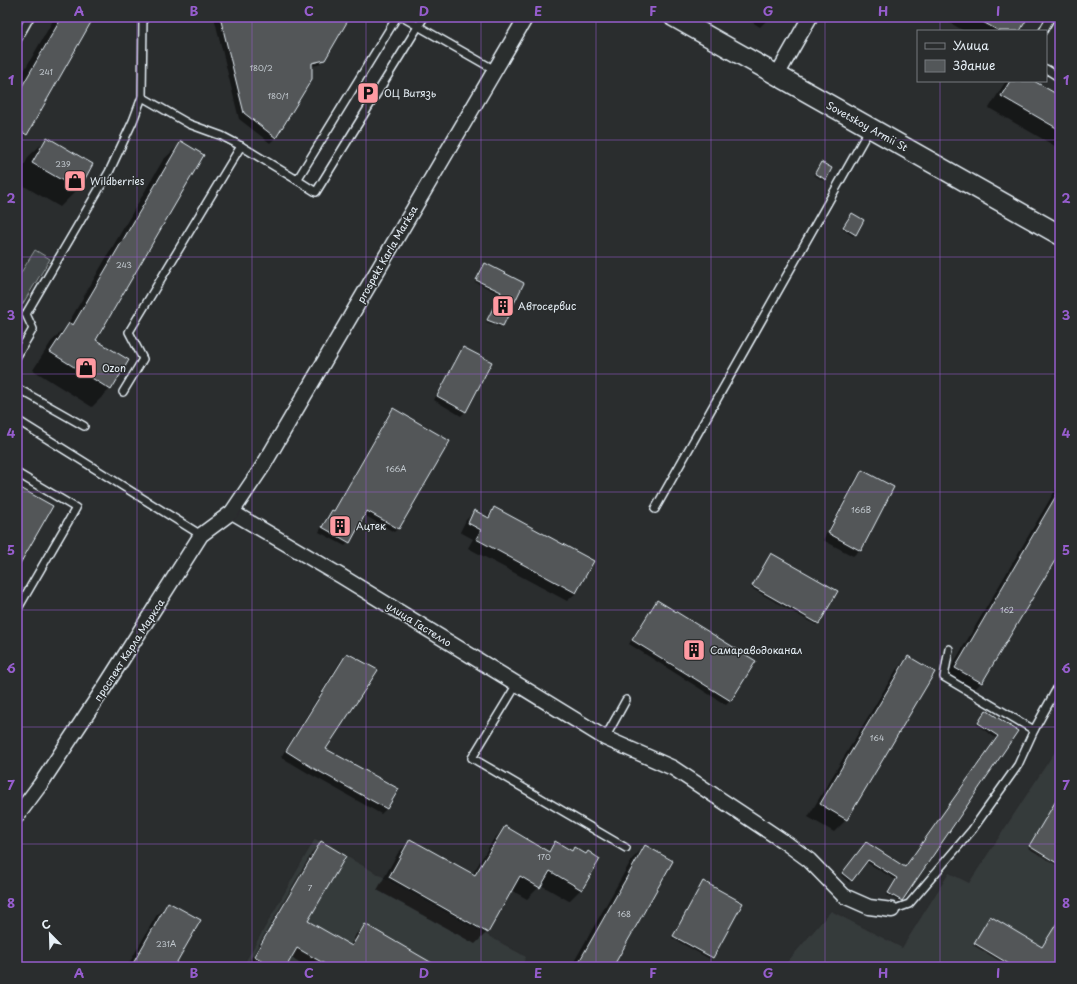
<svg xmlns="http://www.w3.org/2000/svg" width="1077" height="984" viewBox="0 0 1077 984" font-family="'Playpen Sans',sans-serif">
<rect width="100%" height="100%" fill="#2a2d2e"/>
<filter id="ink" filterUnits="userSpaceOnUse"><feTurbulence type="fractalNoise" baseFrequency=".025" numOctaves="2"/><feDisplacementMap in="SourceGraphic" scale="8" xChannelSelector="R" yChannelSelector="G"/><feConvolveMatrix kernelMatrix="1 2 1 2 8 2 1 2 1" color-interpolation-filters="sRGB"/></filter>
<g filter="url(#ink)">
<g fill="#363a3b">
<polygon points="1060,744 1060,967 783,967 831,911 902,948 949,873 969,883"/>
<polygon points="315,839 526,957 521,967 257,967 246,961"/>
</g>
<polygon fill="#424648" stroke="#959ca0" points="35,250 50,259 22,305 17,302 17,279"/>
<g fill="#0007">
<polygon points="55,17 93,17 26,134 17,143 17,83"/>
<polygon points="214,17 349,17 324,59 318,65 311,66 311,79 275,138 270,143 239,119"/>
<polygon points="744,17 770,17 760,27"/>
<polygon points="940,17 1027,17 1019,31 964,31"/>
<polygon points="1007,81 1032,81 1060,97 1060,149 989,108 1004,84"/>
<polygon points="47,139 78,189 60,207 24,186 17,198 17,174 19,175 29,156"/>
<polygon points="181,143 94,340 110,389 92,407 33,370 51,342 66,327 163,160"/>
<polygon points="819,165 826,179 824,181 814,175"/>
<polygon points="852,214 855,234 853,236 842,229"/>
<polygon points="485,264 523,283 500,327 486,322 500,294 475,282"/>
<polygon points="464,348 491,363 465,412 461,416 434,400 460,352"/>
<polygon points="393,410 398,528 394,532 364,515 349,542 345,546 319,532 328,515 333,512 389,413"/>
<polygon points="862,471 860,550 853,556 823,540 856,478"/>
<polygon points="1060,482 1060,549 981,683 969,695 943,681"/>
<polygon points="494,509 576,593 567,601 468,548 473,539 460,532 466,520 475,511 486,517"/>
<polygon points="770,556 836,592 816,625 751,588"/>
<polygon points="657,601 754,662 730,701 726,705 629,644 653,605"/>
<polygon points="347,655 324,750 387,808 381,814 308,773 281,757 341,660"/>
<polygon points="908,657 933,672 846,820 834,832 808,817 896,670"/>
<polygon points="985,713 1017,731 901,901 900,902 887,895 896,880 866,862 849,882 841,875 865,845 905,868 997,739 977,725"/>
<polygon points="1060,795 1060,867 1028,848"/>
<polygon points="505,827 546,852 555,843 571,852 575,848 581,889 569,901 541,885 527,899 511,890 487,932 475,944 377,890 398,853 410,841 472,875 493,840"/>
<polygon points="321,843 306,921 350,946 356,934 365,925 437,967 307,967 291,957 285,967 251,967 247,965 313,851"/>
<polygon points="645,846 612,967 571,967 632,859"/>
<polygon points="702,884 742,904 710,959 672,938"/>
<polygon points="169,903 173,967 127,967 156,916"/>
<polygon points="1060,918 1060,967 1010,967 973,945 988,919 1042,948"/>
</g>
<g fill="#535759" stroke="#e8f1f8">
<polygon points="62,17 94,17 27,135 17,129 17,95"/>
<polygon points="220,17 350,17 325,60 312,63 312,79 276,138 244,113"/>
<polygon points="974,17 1028,17 1020,31 999,31"/>
<polygon points="1010,81 1034,81 1060,96 1060,130 1001,96"/>
<polygon points="47,137 93,164 79,190 32,163"/>
<polygon points="181,141 204,155 96,340 129,360 111,390 50,352 69,323 73,325"/>
<polygon points="821,162 832,168 826,180 815,173"/>
<polygon points="852,213 864,220 856,235 843,227"/>
<polygon points="485,263 524,283 503,326 487,320 501,292 476,280"/>
<polygon points="463,347 492,362 466,412 437,396"/>
<polygon points="393,408 450,441 399,529 367,511 350,543 322,527 332,510 334,511"/>
<polygon points="862,470 894,487 861,551 828,533"/>
<polygon points="17,486 53,506 17,569"/>
<polygon points="1060,489 1060,552 982,683 955,668"/>
<polygon points="494,507 594,561 576,593 476,539 481,530 468,523 474,510 489,518"/>
<polygon points="771,553 838,591 819,624 752,586"/>
<polygon points="657,600 756,661 731,701 632,640"/>
<polygon points="347,653 378,670 326,749 399,789 387,809 313,768 286,751"/>
<polygon points="908,656 935,672 847,820 820,804"/>
<polygon points="986,710 1018,731 902,901 888,893 897,878 868,860 852,881 842,873 866,842 905,867 998,736 978,723"/>
<polygon points="1060,794 1060,865 1029,846"/>
<polygon points="505,826 549,852 555,841 572,851 574,847 586,854 588,851 600,859 582,890 550,871 540,888 520,876 488,933 389,877 410,839 475,875"/>
<polygon points="321,841 346,856 308,921 352,946 365,924 439,967 330,967 297,948 286,967 274,967 254,956"/>
<polygon points="645,845 673,861 613,967 576,967"/>
<polygon points="703,881 743,903 713,958 673,936"/>
<polygon points="168,902 201,920 174,967 131,967"/>
<polygon points="990,916 1042,947 1060,918 1060,967 1014,967 974,943"/>
</g>
<g fill="none" stroke-linecap="round" stroke-linejoin="round">
<g stroke="#e8f1f8" stroke-width="10">
<g id="lane">
<polyline points="402,17 495,70"/>
<polyline points="1043,31 1051,17"/>
<polyline points="17,40 30,17"/>
<polyline points="1046,69 1060,78"/>
<polyline points="142,97 189,124 222,136 241,146 297,180 397,17"/>
<polyline points="297,180 316,192 424,17"/>
<polyline points="17,356 33,329 26,314 109,172 133,121 142,97 143,17"/>
<polyline points="17,388 84,426"/>
<polyline points="123,392 143,359 129,332 241,146"/>
<polyline points="17,420 201,535"/>
<polyline points="17,473 76,508 17,610"/>
<polyline points="655,509 870,128"/>
<polyline points="949,649 944,677 1034,730 1060,683"/>
<polyline points="517,684 472,758 626,848"/>
<polyline points="605,738 626,700"/>
<polyline points="892,910 909,904 972,830 1018,765 1034,730"/>
</g>
</g>
<g stroke="#e8f1f8" stroke-width="17">
<g id="street">
<polyline points="777,75 810,17"/>
<polyline points="232,512 341,576 605,738 673,768 786,843 809,860 844,896 869,907 892,910"/>
<polyline points="17,816 40,785 106,685 201,535 232,512 263,466 526,17"/>
</g>
</g>
<g stroke="#e8f1f8" stroke-width="22">
<polyline id="secondary" points="674,17 1060,235"/>
</g>
<use href="#lane" stroke="#2a2d2e" stroke-width="7"/>
<use href="#street" stroke="#2a2d2e" stroke-width="14"/>
<use href="#secondary" stroke="#2a2d2e" stroke-width="19"/>
</g>
</g>
<path fill="none" stroke="#965dcd" stroke-width="1" stroke-opacity="0.55" d="M137 17V967M252 17V967M366 17V967M481 17V967M596 17V967M711 17V967M825 17V967M940 17V31M940 81V967M17 140H1060M17 257H1060M17 374H1060M17 492H1060M17 610H1060M17 727H1060M17 844H1060"/>
<defs>
<g id="parking-square" transform="scale(1.15)"><rect x="-9" y="-9" width="18" height="18" rx="4" fill="#ff9aa2" stroke="#2a2d2e"/><path d="M-3.5-5.5H1a3.5 3.5 0 0 1 0 7H-1V5.5H-3.5ZM-1-3.4V-.6H.8a1.4 1.4 0 0 0 0-2.8Z" fill="#111"/></g>
<g id="shop-square" transform="scale(1.15)"><rect x="-9" y="-9" width="18" height="18" rx="4" fill="#ff9aa2" stroke="#2a2d2e"/><path d="M-5-2.5h2.3a2.7 3.5 0 0 1 5.4 0H5L5.5 6h-11ZM-1.5-2.5h3a1.5 2.3 0 0 0-3 0Z" fill="#111"/></g>
<g id="building-square" transform="scale(1.15)"><rect x="-9" y="-9" width="18" height="18" rx="4" fill="#ff9aa2" stroke="#2a2d2e"/><path d="M-4-6H4V6H1V3H-1V6H-4ZM-2.5-4.3h1.7v1.8h-1.7ZM.8-4.3h1.7v1.8H.8ZM-2.5-1h1.7V.8h-1.7ZM.8-1h1.7V.8H.8Z" fill="#111"/></g>
</defs>
<g fill-rule="evenodd">
<use href="#parking-square" x="368" y="93"/>
<use href="#shop-square" x="75" y="181"/>
<use href="#building-square" x="503" y="306"/>
<use href="#shop-square" x="86" y="368"/>
<use href="#building-square" x="340" y="526"/>
<use href="#building-square" x="694" y="650"/>
</g>
<g text-anchor="middle" stroke-width="3" stroke-linejoin="round" paint-order="stroke">
<g font-size="8" fill="#c3cad0">
<text x="261" y="71">180/2</text>
<text x="46" y="75">241</text>
<text x="278" y="99">180/1</text>
<text x="63" y="167">239</text>
<text x="124" y="268">243</text>
<text x="396" y="472">166А</text>
<text x="861" y="513">166В</text>
<text x="1007" y="613">162</text>
<text x="877" y="741">164</text>
<text x="544" y="860">170</text>
<text x="310" y="891">7</text>
<text x="624" y="917">168</text>
<text x="166" y="947">231А</text>
</g>
<g font-size="10" fill="#e8f1f8" stroke="#2a2d2e" text-anchor="start">
<text x="384" y="97">ОЦ Витязь</text>
<text x="90" y="185">Wildberries</text>
<text x="518" y="310">Автосервис</text>
<text x="102" y="372">Ozon</text>
<text x="356" y="530">Ацтек</text>
<text x="710" y="654">Самараводоканал</text>
</g>
<g font-size="10" fill="#e8f1f8" stroke="#2a2d2e">
<text transform="translate(867 126) rotate(29)" y="4">Sovetskoy Armii St</text>
<text transform="translate(387 254) rotate(-60)" y="4">prospekt Karla Marksa</text>
<text transform="translate(419 624) rotate(32)" y="4">улица Гастелло</text>
<text transform="translate(129 650) rotate(-57)" y="4">проспект Карла Маркса</text>
</g>
</g>
<rect width="1077" height="984" fill="none" stroke="#2a2d2e" stroke-width="44"/>
<rect x="917" y="30" width="130" height="52" fill="#2a2d2e" stroke="#767b7f"/>
<rect x="925" y="43" width="20" height="6" fill="#2a2d2e" stroke="#767b7f"/>
<text x="953" y="50" font-size="12" fill="#e8f1f8">Улица</text>
<rect x="925" y="60" width="20" height="12" fill="#535759" stroke="#767b7f"/>
<text x="953" y="70" font-size="12" fill="#e8f1f8">Здание</text>
<g transform="translate(50 934) rotate(337)" stroke="#2a2d2e" stroke-width="3" paint-order="stroke">
<path d="M0-3L7 15L0 10L-7 15Z" fill="#e8f1f8"/>
<text y="-6" font-size="11" font-weight="bold" text-anchor="middle" fill="#e8f1f8">С</text>
</g>
<rect x="22" y="22" width="1033" height="940" fill="none" stroke="#965dcd" stroke-width="1.5"/>
<g font-size="13" text-anchor="middle" font-weight="bold" fill="#965dcd">
<text x="79" y="16">A</text>
<text x="194" y="16">B</text>
<text x="309" y="16">C</text>
<text x="424" y="16">D</text>
<text x="538" y="16">E</text>
<text x="653" y="16">F</text>
<text x="768" y="16">G</text>
<text x="883" y="16">H</text>
<text x="998" y="16">I</text>
<text x="11" y="85">1</text>
<text x="1066" y="85">1</text>
<text x="11" y="203">2</text>
<text x="1066" y="203">2</text>
<text x="11" y="320">3</text>
<text x="1066" y="320">3</text>
<text x="11" y="438">4</text>
<text x="1066" y="438">4</text>
<text x="11" y="555">5</text>
<text x="1066" y="555">5</text>
<text x="11" y="673">6</text>
<text x="1066" y="673">6</text>
<text x="11" y="790">7</text>
<text x="1066" y="790">7</text>
<text x="11" y="908">8</text>
<text x="1066" y="908">8</text>
<text x="79" y="978">A</text>
<text x="194" y="978">B</text>
<text x="309" y="978">C</text>
<text x="424" y="978">D</text>
<text x="538" y="978">E</text>
<text x="653" y="978">F</text>
<text x="768" y="978">G</text>
<text x="883" y="978">H</text>
<text x="998" y="978">I</text>
</g>
</svg>
